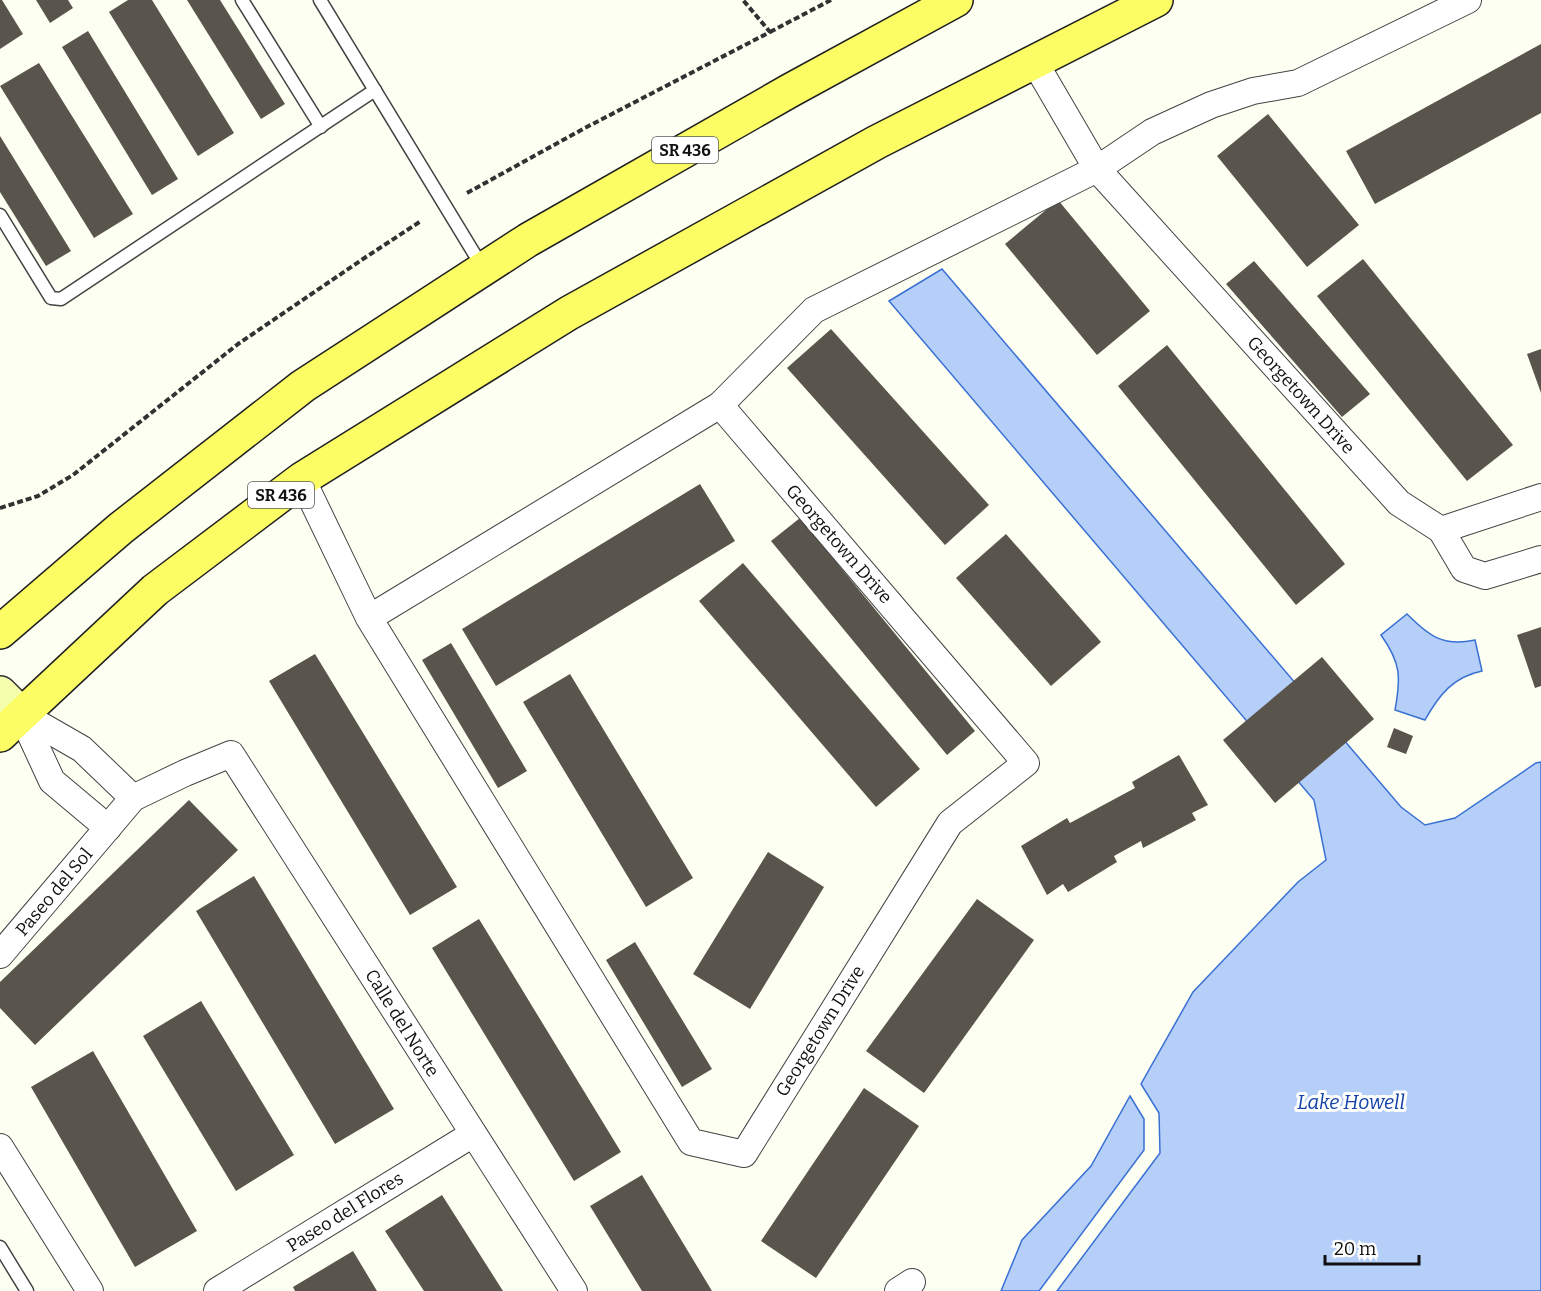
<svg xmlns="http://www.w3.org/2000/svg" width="1541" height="1291" viewBox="0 0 1541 1291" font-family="Bitter,serif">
<rect width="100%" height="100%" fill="#fefff3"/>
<g fill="#b5cff9" stroke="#3970d3" stroke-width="1.5">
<polygon points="942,269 1401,807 1425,825 1455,818 1536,763 1541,762 1541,1291 1057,1291 1160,1153 1159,1113 1141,1084 1193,992 1298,882 1326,860 1314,800 889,301"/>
<path d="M1407 614C1429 636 1443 647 1475 640L1482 671C1453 677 1439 695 1425 720L1395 710C1401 677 1401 663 1381 635Z"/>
<polygon points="1130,1096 1144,1119 1144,1150 1039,1291 1001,1291 1022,1240 1091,1166"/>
</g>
<g fill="#59544c">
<polygon points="0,0 2,0 23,34 0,49"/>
<polygon points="36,0 68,0 73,8 50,23"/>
<polygon points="128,0 152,0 234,133 198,156 109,12"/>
<polygon points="187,0 220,0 285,104 261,119"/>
<polygon points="88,31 178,179 152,195 62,47"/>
<polygon points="1541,44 1541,113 1375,204 1346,151"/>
<polygon points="39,63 133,214 94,238 0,86"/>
<polygon points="1268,114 1359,225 1307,267 1217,156"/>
<polygon points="0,136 71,251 46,266 0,192"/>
<polygon points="1058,200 1150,311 1097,355 1005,244"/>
<polygon points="1363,259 1513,445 1467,481 1317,296"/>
<polygon points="1254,261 1370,394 1342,417 1226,284"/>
<polygon points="831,329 989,505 945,545 787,368"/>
<polygon points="1167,345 1345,564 1296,605 1118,386"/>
<polygon points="1541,349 1541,393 1527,354"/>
<polygon points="700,484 735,541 496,686 462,629"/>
<polygon points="800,518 975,731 947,755 771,541"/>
<polygon points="1006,534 1101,642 1051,686 956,578"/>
<polygon points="743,563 920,769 876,807 699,601"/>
<polygon points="1541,627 1541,686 1535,688 1517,635"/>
<polygon points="451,643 527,771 498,788 422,660"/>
<polygon points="315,654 457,887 410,915 269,681"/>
<polygon points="1322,657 1374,719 1275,803 1223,740"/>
<polygon points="570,674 693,878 646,907 523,702"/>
<polygon points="1394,728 1413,736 1406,754 1387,747"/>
<polygon points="1179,755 1208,805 1192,813 1196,820 1143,848 1141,841 1114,856 1117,862 1068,892 1063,884 1047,895 1021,846 1067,818 1070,823 1135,788 1132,782"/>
<polygon points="189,800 238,850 35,1045 0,1008 0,982"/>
<polygon points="768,852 824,887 750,1009 693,974"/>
<polygon points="254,876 394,1109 335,1144 196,911"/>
<polygon points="977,899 1034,940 924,1093 866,1051"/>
<polygon points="479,919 621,1152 574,1181 432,948"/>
<polygon points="635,942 712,1069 682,1087 606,960"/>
<polygon points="201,1001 294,1155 236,1191 143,1036"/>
<polygon points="93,1051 197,1231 135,1267 31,1087"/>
<polygon points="864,1088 919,1126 816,1278 761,1241"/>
<polygon points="642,1175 712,1291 642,1291 590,1206"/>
<polygon points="442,1195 503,1291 424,1291 385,1231"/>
<polygon points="353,1251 377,1291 295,1291 293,1287"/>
</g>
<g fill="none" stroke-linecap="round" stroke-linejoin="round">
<g stroke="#434343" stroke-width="15">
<g id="lane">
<polyline points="242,0 321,127"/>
<polyline points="320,0 483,268"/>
<polyline points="0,215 51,298 61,299 375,90"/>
<polyline points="0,1247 27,1291"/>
</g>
</g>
<g stroke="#434343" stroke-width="28">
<g id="street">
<polyline points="1034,61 1097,169 1399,503 1441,530 1541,497"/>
<polyline points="720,405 814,310 1097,169 1152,132 1211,105 1253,91 1298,83 1468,0"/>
<polyline points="302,479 369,618 691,1142 744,1154 950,823 1026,763 720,405 369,618"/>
<polyline points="1441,530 1464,569 1485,576 1541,559"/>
<polyline points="21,714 52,781 108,828"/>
<polyline points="21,714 82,749 133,798"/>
<polyline points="0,955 133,798 185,773 231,754 574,1291"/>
<polyline points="0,1147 90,1291"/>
<polyline points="217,1291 473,1134"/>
<polyline points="898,1291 912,1282"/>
</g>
</g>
<g stroke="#323232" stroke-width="36">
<polyline id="secondary" points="0,693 21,714"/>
</g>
<g stroke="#212121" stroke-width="36">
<g id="primary">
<polyline points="0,632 121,528 303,386 528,240 791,90 956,0"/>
<polyline points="0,735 155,590 302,479 569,313 877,142 1156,0"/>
</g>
</g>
<g stroke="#323232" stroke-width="4" stroke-dasharray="6 3" stroke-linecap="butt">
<polyline points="770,32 831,0"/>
<polyline points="467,193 583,129 770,32 743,0"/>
<polyline points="0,508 38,496 73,475 238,344 363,259 421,221"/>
</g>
<use href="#lane" stroke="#fff" stroke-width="12"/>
<use href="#street" stroke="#fff" stroke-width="26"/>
<use href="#secondary" stroke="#f4ffae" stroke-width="33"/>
<use href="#primary" stroke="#fcfd65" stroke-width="33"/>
</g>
<g text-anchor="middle" stroke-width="6" stroke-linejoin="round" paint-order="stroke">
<g fill="#fff" stroke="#585858" stroke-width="1.5">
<rect x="652" y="137" width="66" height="26" rx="4.5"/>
<rect x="248" y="482" width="66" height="26" rx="4.5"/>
</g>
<g font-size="16" font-weight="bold" fill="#101010">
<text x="685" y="156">SR 436</text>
<text x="281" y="501">SR 436</text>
</g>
<g font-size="18" fill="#101010" stroke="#fff">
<text transform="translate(1301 395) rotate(48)" y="6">Georgetown Drive</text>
<text transform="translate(839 544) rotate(49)" y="6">Georgetown Drive</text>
<text transform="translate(54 892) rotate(-50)" y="6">Paseo del Sol</text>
<text transform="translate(402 1023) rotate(58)" y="6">Calle del Norte</text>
<text transform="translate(820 1031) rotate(-58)" y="6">Georgetown Drive</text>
<text transform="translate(345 1212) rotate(-32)" y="6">Paseo del Flores</text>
</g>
<g font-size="20" font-style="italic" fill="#1342a8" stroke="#fff">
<text x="1351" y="1109">Lake Howell</text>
</g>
</g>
<path d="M1325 1255v9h94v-9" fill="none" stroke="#101010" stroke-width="3"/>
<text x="1334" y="1255" font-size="18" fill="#101010" stroke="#ffffff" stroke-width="4.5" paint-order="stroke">20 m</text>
</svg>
